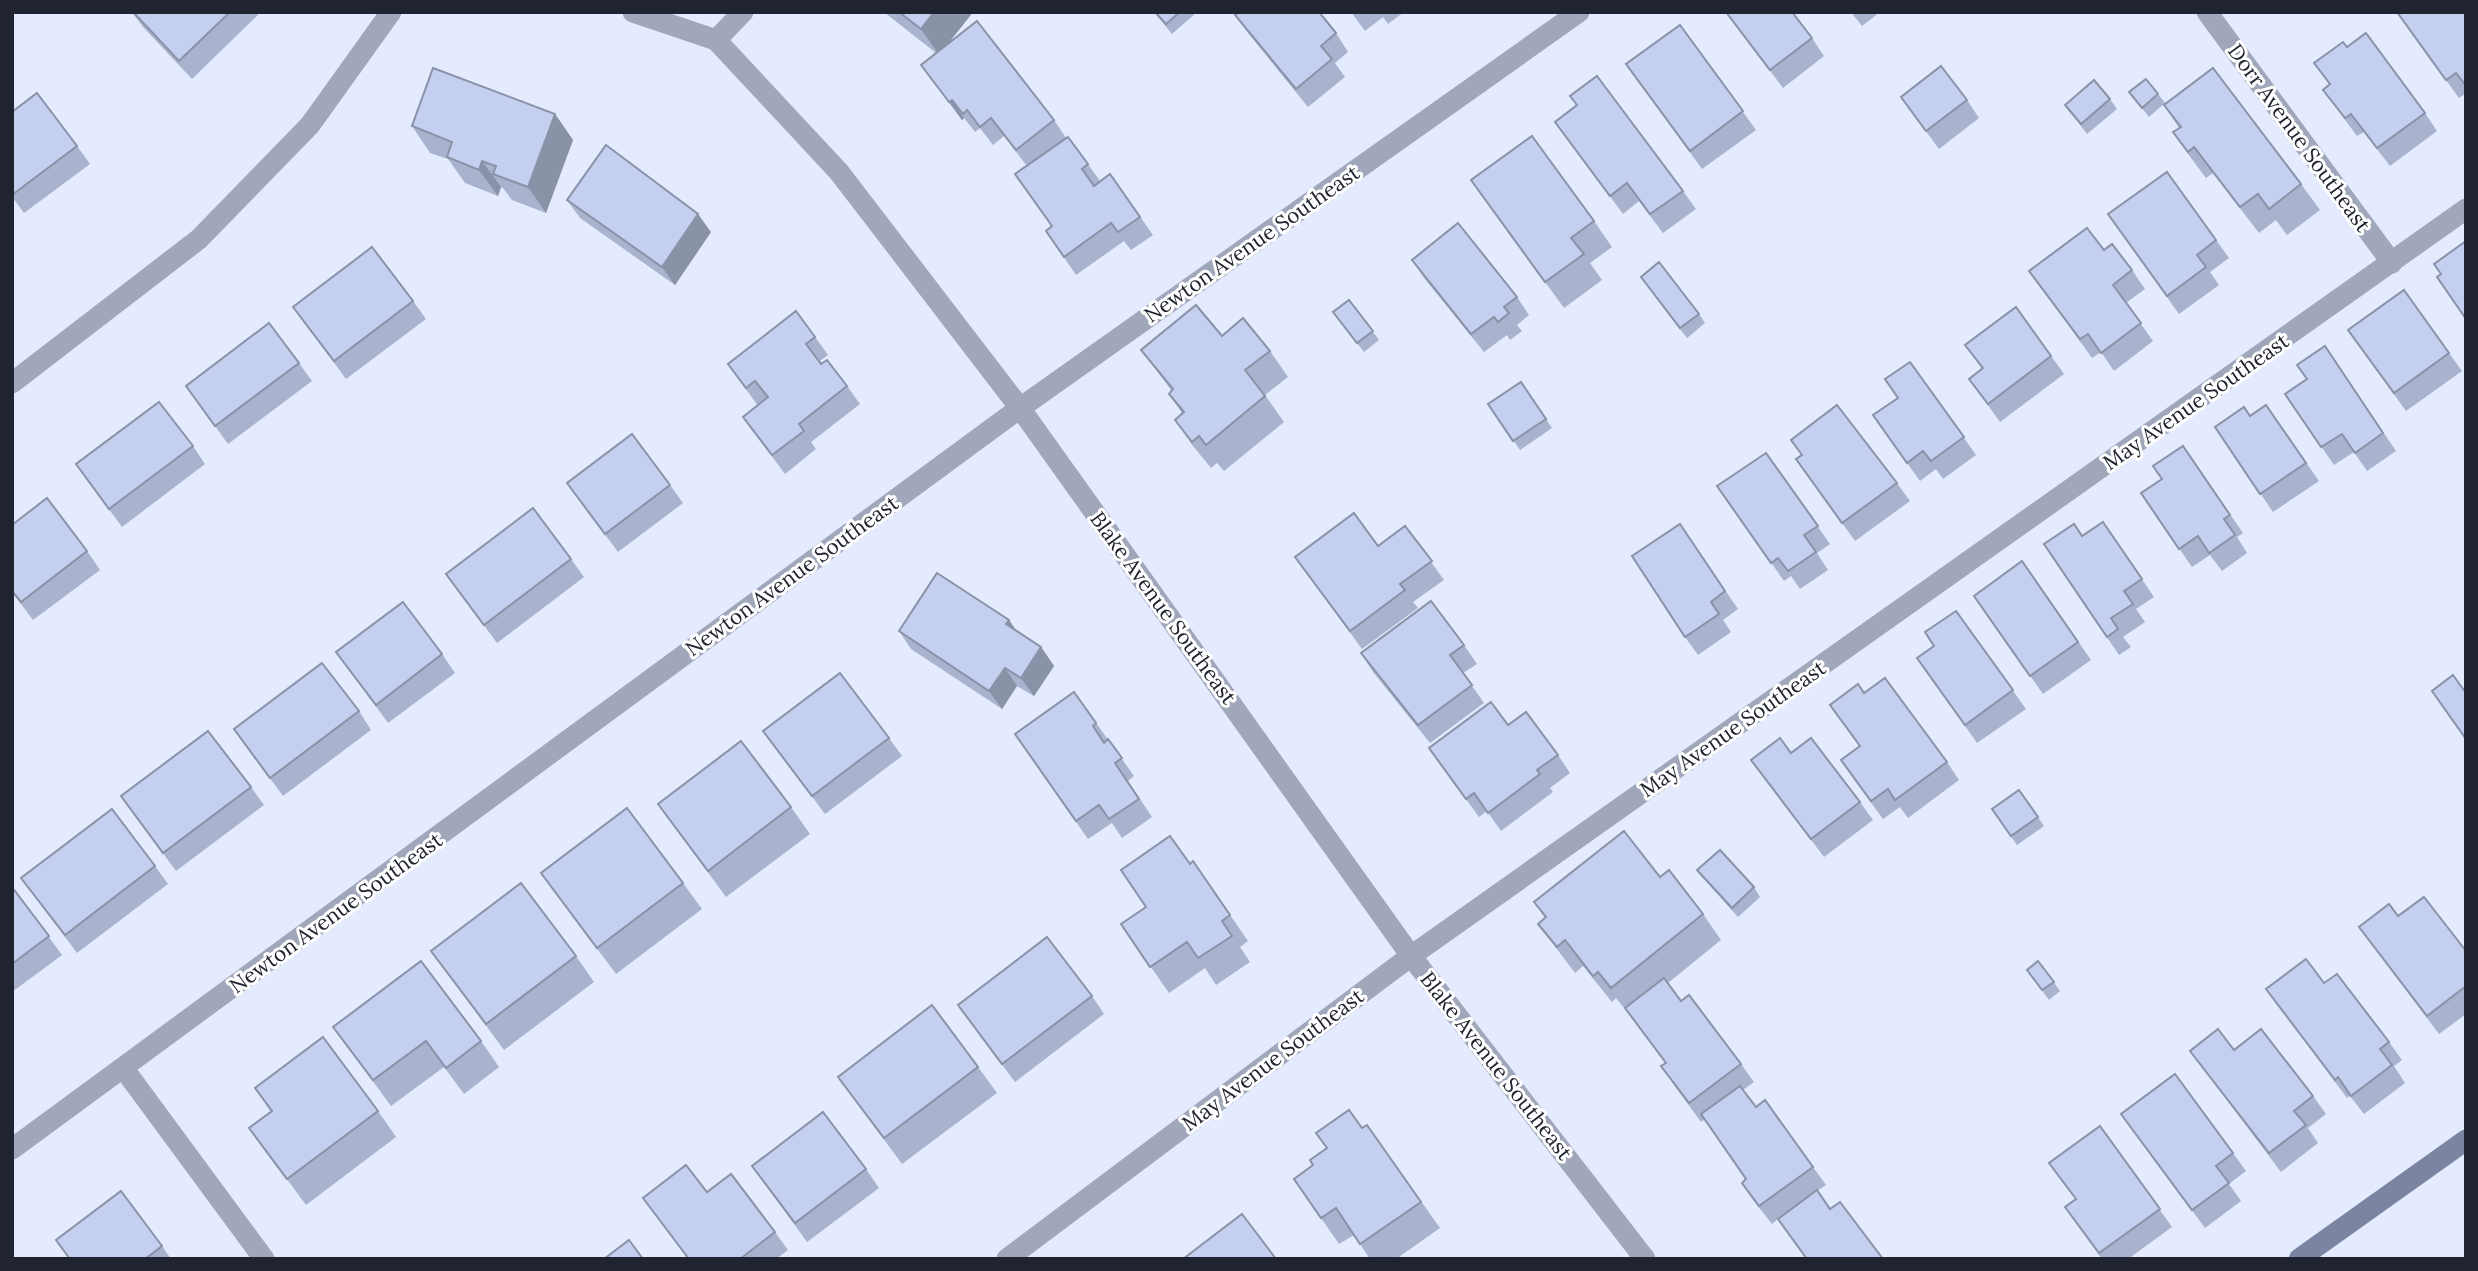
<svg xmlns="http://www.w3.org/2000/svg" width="2478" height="1271" viewBox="0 0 2478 1271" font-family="Lora,serif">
<rect width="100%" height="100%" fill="#e4ebff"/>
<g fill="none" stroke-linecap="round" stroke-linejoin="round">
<g stroke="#a0a7ba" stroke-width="21">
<polyline points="633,12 716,40 839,172 1020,408 1411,956 1645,1259"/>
<polyline points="2207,12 2392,263"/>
<polyline points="716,40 743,12"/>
<polyline points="12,383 199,239 310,125 391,12"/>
<polyline points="124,1069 264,1259"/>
<polyline points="12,1149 1020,408 1579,12"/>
<polyline points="1007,1259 1411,956 2466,209"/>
</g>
<polyline stroke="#7b85a1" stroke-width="21" points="2299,1259 2466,1140"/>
</g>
<g fill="#a9b3ce">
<polygon points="132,12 261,12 192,79 143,27"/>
<polygon points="884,12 973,12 948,44 1054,120 1066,138 1068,137 1100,181 1110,174 1153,235 1131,250 1124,241 1076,275 1046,231 1052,226 1027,166 1004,136 993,145 980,128 975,132 964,118 962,120 921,65 936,53"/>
<polygon points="1154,12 1197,12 1172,34"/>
<polygon points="1351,12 1404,12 1388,24 1383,17 1365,31"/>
<polygon points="1726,12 1812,38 1824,56 1783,88"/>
<polygon points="1851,12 1880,12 1862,26"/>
<polygon points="2397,12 2466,12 2466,93 2459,98"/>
<polygon points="1235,15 1336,33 1348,52 1335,63 1345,77 1308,107 1248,33"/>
<polygon points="1680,25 1756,130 1702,169 1626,64"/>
<polygon points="2347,47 2425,113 2437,131 2390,166 2364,132 2357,136 2323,90 2330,85 2314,63"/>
<polygon points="2129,92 2158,94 2165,103 2149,117"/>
<polygon points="1901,97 1967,100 1979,118 1939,149"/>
<polygon points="2110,99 2117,109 2087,134 2065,105"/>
<polygon points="2164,105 2301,184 2320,210 2287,235 2276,220 2259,233 2213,173 2206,178 2191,158 2173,132 2179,128"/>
<polygon points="12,112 77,146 90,164 24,213 12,197"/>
<polygon points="555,114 573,140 546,213 512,200 503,188 501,187 498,196 465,183 448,159 430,153 412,126"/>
<polygon points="1555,122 1683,191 1696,209 1663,233 1639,201 1623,214"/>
<polygon points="2167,172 2229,258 2210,272 2219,285 2179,314 2108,214"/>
<polygon points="1471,180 1594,221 1612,247 1590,263 1602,280 1564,308"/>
<polygon points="567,200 711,232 675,285 580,218"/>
<polygon points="2104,250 2132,270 2145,289 2126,303 2153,341 2114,371 2101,352 2092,358 2029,271"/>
<polygon points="1412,260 1517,297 1529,315 1517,325 1522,331 1510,340 1507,335 1484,352 1424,278"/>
<polygon points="1647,286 1699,314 1705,323 1687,338"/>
<polygon points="2404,290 2462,371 2406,411 2348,330"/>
<polygon points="1349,300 1379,340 1364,352 1333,312"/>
<polygon points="413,301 426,319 346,379 293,307"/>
<polygon points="2016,307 2064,374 2000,422 1969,379 1982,369 1965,345"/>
<polygon points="1222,336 1270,351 1288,377 1265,395 1284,422 1224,471 1217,463 1211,468 1193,446 1175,420 1182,413 1169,394 1172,391 1141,350"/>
<polygon points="815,337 828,355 820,361 847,386 860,404 811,442 816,449 785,474 743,417 758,406 728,364"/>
<polygon points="2325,346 2396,451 2367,471 2354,452 2334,465 2285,394 2307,379"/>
<polygon points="1910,362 1976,455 1943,479 1936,469 1920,481 1873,415 1898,398"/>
<polygon points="299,363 312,381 228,444 186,386"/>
<polygon points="1521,382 1552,428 1520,450 1488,404"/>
<polygon points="2266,405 2319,481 2273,512 2215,427 2250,416"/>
<polygon points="193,446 205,464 122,527 76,464"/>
<polygon points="2183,446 2243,533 2237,537 2247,553 2222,571 2210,555 2192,567 2141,493 2162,479"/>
<polygon points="1766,453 1830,544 1817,553 1828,570 1800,589 1791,576 1784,581 1717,486"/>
<polygon points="1796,459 1897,483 1910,501 1855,541"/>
<polygon points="567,483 670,485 683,503 618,552"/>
<polygon points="2103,522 2154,597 2136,609 2145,622 2123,637 2131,647 2119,655 2044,544 2082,536"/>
<polygon points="1680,524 1738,609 1723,620 1731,632 1698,655 1685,637"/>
<polygon points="12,525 87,551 100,570 33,620 12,592"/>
<polygon points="1405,526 1444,580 1413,602 1418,608 1362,649 1308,575 1378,546"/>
<polygon points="571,559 584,577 497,643 446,574"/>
<polygon points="2022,561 2091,660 2043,694 1974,596"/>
<polygon points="1956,611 2026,709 1977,743 1917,658 1934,646"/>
<polygon points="1009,620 1016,631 1041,647 1054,666 1034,696 1017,686 1002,709 911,649 899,631"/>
<polygon points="1464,645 1477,664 1463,673 1484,703 1430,743 1373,672 1361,653"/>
<polygon points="336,652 442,654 455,673 388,723"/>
<polygon points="1074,692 1134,776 1128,781 1152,817 1122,838 1112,823 1088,839 1015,734"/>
<polygon points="1864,693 1947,762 1959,780 1908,818 1900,807 1883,819 1853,778 1859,746"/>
<polygon points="359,711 371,730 283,796 234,729"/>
<polygon points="1508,725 1558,755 1570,773 1550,788 1553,792 1501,831 1487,811 1479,817 1429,748"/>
<polygon points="763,731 889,738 902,756 825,814"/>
<polygon points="1791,753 1860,802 1873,820 1824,857 1751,760"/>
<polygon points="251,787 264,805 176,871 121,796"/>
<polygon points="2019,790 2044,826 2017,845 1992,809"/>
<polygon points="658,804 791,807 810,834 726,897"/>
<polygon points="1193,861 1248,941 1240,947 1250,962 1216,985 1205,968 1169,993 1121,924 1146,907"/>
<polygon points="155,866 168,884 77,953 21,878"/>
<polygon points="1697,870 1754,887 1760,897 1738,917 1704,879"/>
<polygon points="541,873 683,883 702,909 616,974"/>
<polygon points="1660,877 1703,914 1721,940 1668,983 1681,1001 1741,1064 1754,1082 1743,1090 1756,1107 1813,1167 1826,1185 1817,1191 1830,1209 1883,1259 1806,1259 1778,1219 1772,1224 1754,1201 1742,1183 1746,1179 1705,1119 1701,1122 1674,1085 1666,1063 1628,1013 1616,998 1612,1002 1583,966 1575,973 1538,924 1545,918 1534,902"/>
<polygon points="12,887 62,955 12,992"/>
<polygon points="2398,916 2466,951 2466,1014 2439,1034 2359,927"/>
<polygon points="431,951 576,956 594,982 504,1050"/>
<polygon points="2038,961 2060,991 2049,1000 2027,970"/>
<polygon points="2324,983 2389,1042 2402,1060 2394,1066 2405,1083 2364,1114 2350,1096 2347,1098 2266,989"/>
<polygon points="1092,996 1104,1014 1015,1082 958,1005"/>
<polygon points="333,1027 481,1041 499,1067 464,1094 444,1067 391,1106"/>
<polygon points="2234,1050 2313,1096 2326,1114 2308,1128 2318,1143 2281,1172 2190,1051"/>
<polygon points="978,1067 997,1093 902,1164 838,1077"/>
<polygon points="255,1088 378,1111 396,1137 306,1205 249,1128 271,1112"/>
<polygon points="2121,1114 2233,1153 2246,1171 2229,1184 2241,1201 2205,1228"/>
<polygon points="1367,1125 1440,1228 1396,1259 1370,1259 1354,1235 1339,1244 1294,1179"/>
<polygon points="2100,1126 2172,1227 2128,1259 2102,1259 2065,1207 2075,1200"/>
<polygon points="752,1166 866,1169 879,1188 807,1242"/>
<polygon points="707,1192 775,1232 788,1250 776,1259 688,1259 643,1198"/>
<polygon points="56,1240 162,1246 171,1259 69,1259"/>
</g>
<g fill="#8a92a8">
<polygon points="934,12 973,12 939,55 921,29"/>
<polygon points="952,100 964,118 962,120 949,102"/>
<polygon points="555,114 573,140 546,213 528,187"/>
<polygon points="482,161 501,187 498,196 479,170"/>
<polygon points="698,214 711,232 675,285 662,267"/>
<polygon points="1009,620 1021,638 1006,624"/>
<polygon points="1041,647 1054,666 1034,696 1021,678"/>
<polygon points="1005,668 1017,686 1002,709 989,691"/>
</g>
<g fill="#c5d0f0" stroke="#8a92a8" stroke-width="2">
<polygon points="133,12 230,12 179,61"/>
<polygon points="899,12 934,12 921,29"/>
<polygon points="1155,12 1180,12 1166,24"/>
<polygon points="1239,12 1319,12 1336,33 1321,46 1332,59 1296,89 1235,15"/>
<polygon points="1726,12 1792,12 1812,38 1770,70"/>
<polygon points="2397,12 2466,12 2466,82 2464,83 2456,73 2446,80"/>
<polygon points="977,21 1054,120 1016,150 991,118 980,127 967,110 963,114 952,100 949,102 921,65"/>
<polygon points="1680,25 1743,111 1690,151 1626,64"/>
<polygon points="2366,33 2425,113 2377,148 2351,114 2345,118 2323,90 2330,84 2314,63 2343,42 2347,47"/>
<polygon points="1941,66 1967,100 1926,131 1901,97"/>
<polygon points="433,68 555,114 528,187 493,174 496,166 482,161 479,170 447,157 452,142 412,126"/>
<polygon points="2213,68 2301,184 2269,209 2258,194 2240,207 2194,147 2188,152 2173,132 2181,127 2164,105"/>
<polygon points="1597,76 1683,191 1650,214 1627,183 1610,196 1555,122 1577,105 1570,96"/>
<polygon points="2146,79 2158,94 2142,108 2129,92"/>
<polygon points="2094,80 2110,99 2081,124 2065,105"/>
<polygon points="37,93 77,146 12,195 12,112"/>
<polygon points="1532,136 1594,221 1571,238 1584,254 1545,282 1471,180"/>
<polygon points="1068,137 1088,164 1082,169 1094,186 1110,174 1140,217 1118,232 1111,223 1064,257 1046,231 1052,226 1015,174"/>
<polygon points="606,145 698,214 662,267 567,200"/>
<polygon points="2167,172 2216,240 2197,255 2206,267 2167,296 2108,214"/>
<polygon points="1458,223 1517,297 1504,307 1509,313 1498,322 1494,317 1471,334 1412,260"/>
<polygon points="2087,228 2104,250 2112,244 2132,270 2113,285 2141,323 2101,353 2088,334 2080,339 2029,271"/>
<polygon points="2466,241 2466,319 2437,277 2441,274 2434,264"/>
<polygon points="372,247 413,301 334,361 293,307"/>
<polygon points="1659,262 1699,314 1680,328 1641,277"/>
<polygon points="2404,290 2449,353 2394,393 2348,330"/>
<polygon points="1349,300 1373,331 1357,343 1333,312"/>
<polygon points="1196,305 1222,336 1243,318 1270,351 1245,370 1265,396 1206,445 1199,436 1192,442 1175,420 1184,412 1169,394 1173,389 1141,350"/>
<polygon points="2016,307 2051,356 1988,404 1969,379 1983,368 1965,345"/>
<polygon points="796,311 815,337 806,344 821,364 827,360 847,386 799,424 804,431 772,455 743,417 768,397 755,381 746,388 728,364"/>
<polygon points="269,323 299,363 215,426 186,386"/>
<polygon points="2325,346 2383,433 2355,453 2342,434 2321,447 2285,394 2307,379 2297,365"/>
<polygon points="1910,362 1964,437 1931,461 1923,451 1907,463 1873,415 1898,398 1885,379"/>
<polygon points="1521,382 1546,419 1513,441 1488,404"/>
<polygon points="159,402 193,446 109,509 76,464"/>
<polygon points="1837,405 1897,483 1842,523 1796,459 1802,455 1791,440"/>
<polygon points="2266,405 2306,463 2260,494 2215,427 2244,407 2250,416"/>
<polygon points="632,434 670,485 605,534 567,483"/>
<polygon points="2183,446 2230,515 2224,519 2235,535 2209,553 2198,536 2179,549 2141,493 2162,479 2153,466"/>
<polygon points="1766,453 1818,526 1804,535 1816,552 1788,571 1778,558 1771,563 1717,486"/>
<polygon points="47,498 87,551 21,602 12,591 12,525"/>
<polygon points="533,508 571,559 484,625 446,574"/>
<polygon points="1354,513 1378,546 1405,526 1432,561 1400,584 1405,590 1350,631 1295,557"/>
<polygon points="2103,522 2142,579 2124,591 2133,604 2111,618 2118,629 2107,637 2044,544 2074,524 2082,536"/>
<polygon points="1680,524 1725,591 1711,602 1719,614 1685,637 1632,556"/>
<polygon points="2022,561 2078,642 2030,676 1974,596"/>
<polygon points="937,573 1009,620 1006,624 1041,647 1021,678 1005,668 989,691 899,631"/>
<polygon points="1431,601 1464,645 1450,655 1472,685 1418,725 1361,653"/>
<polygon points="403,602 442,654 376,705 336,652"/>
<polygon points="1956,611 2013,690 1965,725 1917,658 1934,646 1925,632"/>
<polygon points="322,663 359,711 270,778 234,729"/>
<polygon points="840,673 889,738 812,796 763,731"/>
<polygon points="2453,675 2466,693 2466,739 2432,691"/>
<polygon points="1885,678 1947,762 1895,800 1888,789 1871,801 1841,760 1860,746 1830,705 1858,684 1864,693"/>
<polygon points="1074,692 1096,723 1093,726 1104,743 1108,739 1122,758 1115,763 1139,799 1109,819 1099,805 1076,821 1015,734"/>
<polygon points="1491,702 1508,725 1526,712 1558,755 1537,770 1540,774 1488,813 1474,793 1466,799 1429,748"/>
<polygon points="208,731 251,787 163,853 121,796"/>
<polygon points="1780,738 1791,753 1811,738 1860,802 1811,839 1751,760"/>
<polygon points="741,741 791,807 708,871 658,804"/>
<polygon points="2019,790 2038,817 2011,836 1992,809"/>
<polygon points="627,808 683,883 597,948 541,873"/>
<polygon points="112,809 155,866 65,935 21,878"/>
<polygon points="1624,831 1660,877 1669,870 1703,914 1611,988 1598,972 1593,976 1565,940 1557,947 1538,924 1546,917 1534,902"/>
<polygon points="1170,836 1190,864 1193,861 1230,915 1222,921 1232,936 1198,958 1187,942 1150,967 1121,924 1146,907 1121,870"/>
<polygon points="1720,850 1754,887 1732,908 1697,870"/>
<polygon points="521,883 576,956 486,1024 431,951"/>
<polygon points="12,887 49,936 12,964"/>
<polygon points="2424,897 2466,951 2466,986 2427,1016 2359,927 2389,904 2398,916"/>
<polygon points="1047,937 1092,996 1002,1064 958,1005"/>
<polygon points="2306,959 2324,983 2337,974 2389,1042 2380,1049 2392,1065 2351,1096 2338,1077 2335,1080 2266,989"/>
<polygon points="421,961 481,1041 446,1068 426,1041 373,1080 333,1027"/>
<polygon points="2038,961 2054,982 2042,990 2027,970"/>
<polygon points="1664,978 1681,1001 1689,995 1741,1064 1689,1103 1661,1066 1666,1063 1625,1008"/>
<polygon points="932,1005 978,1067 884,1138 838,1077"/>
<polygon points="2218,1029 2234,1050 2261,1029 2313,1096 2294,1111 2306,1125 2269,1153 2190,1051"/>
<polygon points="323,1037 378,1111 287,1179 249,1128 272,1111 255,1088"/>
<polygon points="2175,1074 2233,1153 2216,1166 2229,1183 2192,1210 2121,1114"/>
<polygon points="1740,1086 1756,1107 1765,1100 1813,1167 1759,1206 1742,1183 1746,1179 1701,1114"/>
<polygon points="1349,1110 1362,1128 1367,1125 1421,1202 1360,1244 1336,1208 1321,1218 1294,1179 1313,1165 1310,1160 1327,1148 1316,1133"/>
<polygon points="823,1112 866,1169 795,1223 752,1166"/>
<polygon points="2100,1126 2160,1209 2099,1253 2065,1207 2076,1199 2049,1163"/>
<polygon points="686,1165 707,1192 731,1174 775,1232 740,1259 689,1259 643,1198"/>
<polygon points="1817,1190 1830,1209 1840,1202 1883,1259 1807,1259 1778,1219"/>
<polygon points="121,1191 162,1246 145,1259 70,1259 56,1240"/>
<polygon points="1242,1214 1276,1259 1183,1259"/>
<polygon points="629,1240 643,1259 604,1259"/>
</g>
<g text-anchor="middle" stroke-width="6" stroke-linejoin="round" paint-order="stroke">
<g font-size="21" fill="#202430" stroke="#fff">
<text transform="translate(2299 138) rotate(54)" y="7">Dorr Avenue Southeast</text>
<text transform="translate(1252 244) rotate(-35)" y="7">Newton Avenue Southeast</text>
<text transform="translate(2196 402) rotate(-35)" y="7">May Avenue Southeast</text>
<text transform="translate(792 576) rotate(-36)" y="7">Newton Avenue Southeast</text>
<text transform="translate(1163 608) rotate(54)" y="7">Blake Avenue Southeast</text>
<text transform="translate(1733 729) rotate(-35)" y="7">May Avenue Southeast</text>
<text transform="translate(336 913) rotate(-36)" y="7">Newton Avenue Southeast</text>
<text transform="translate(1273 1060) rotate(-37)" y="7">May Avenue Southeast</text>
<text transform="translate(1496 1066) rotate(52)" y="7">Blake Avenue Southeast</text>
</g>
</g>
<rect width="2478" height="1271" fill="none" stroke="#202430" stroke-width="28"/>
</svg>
